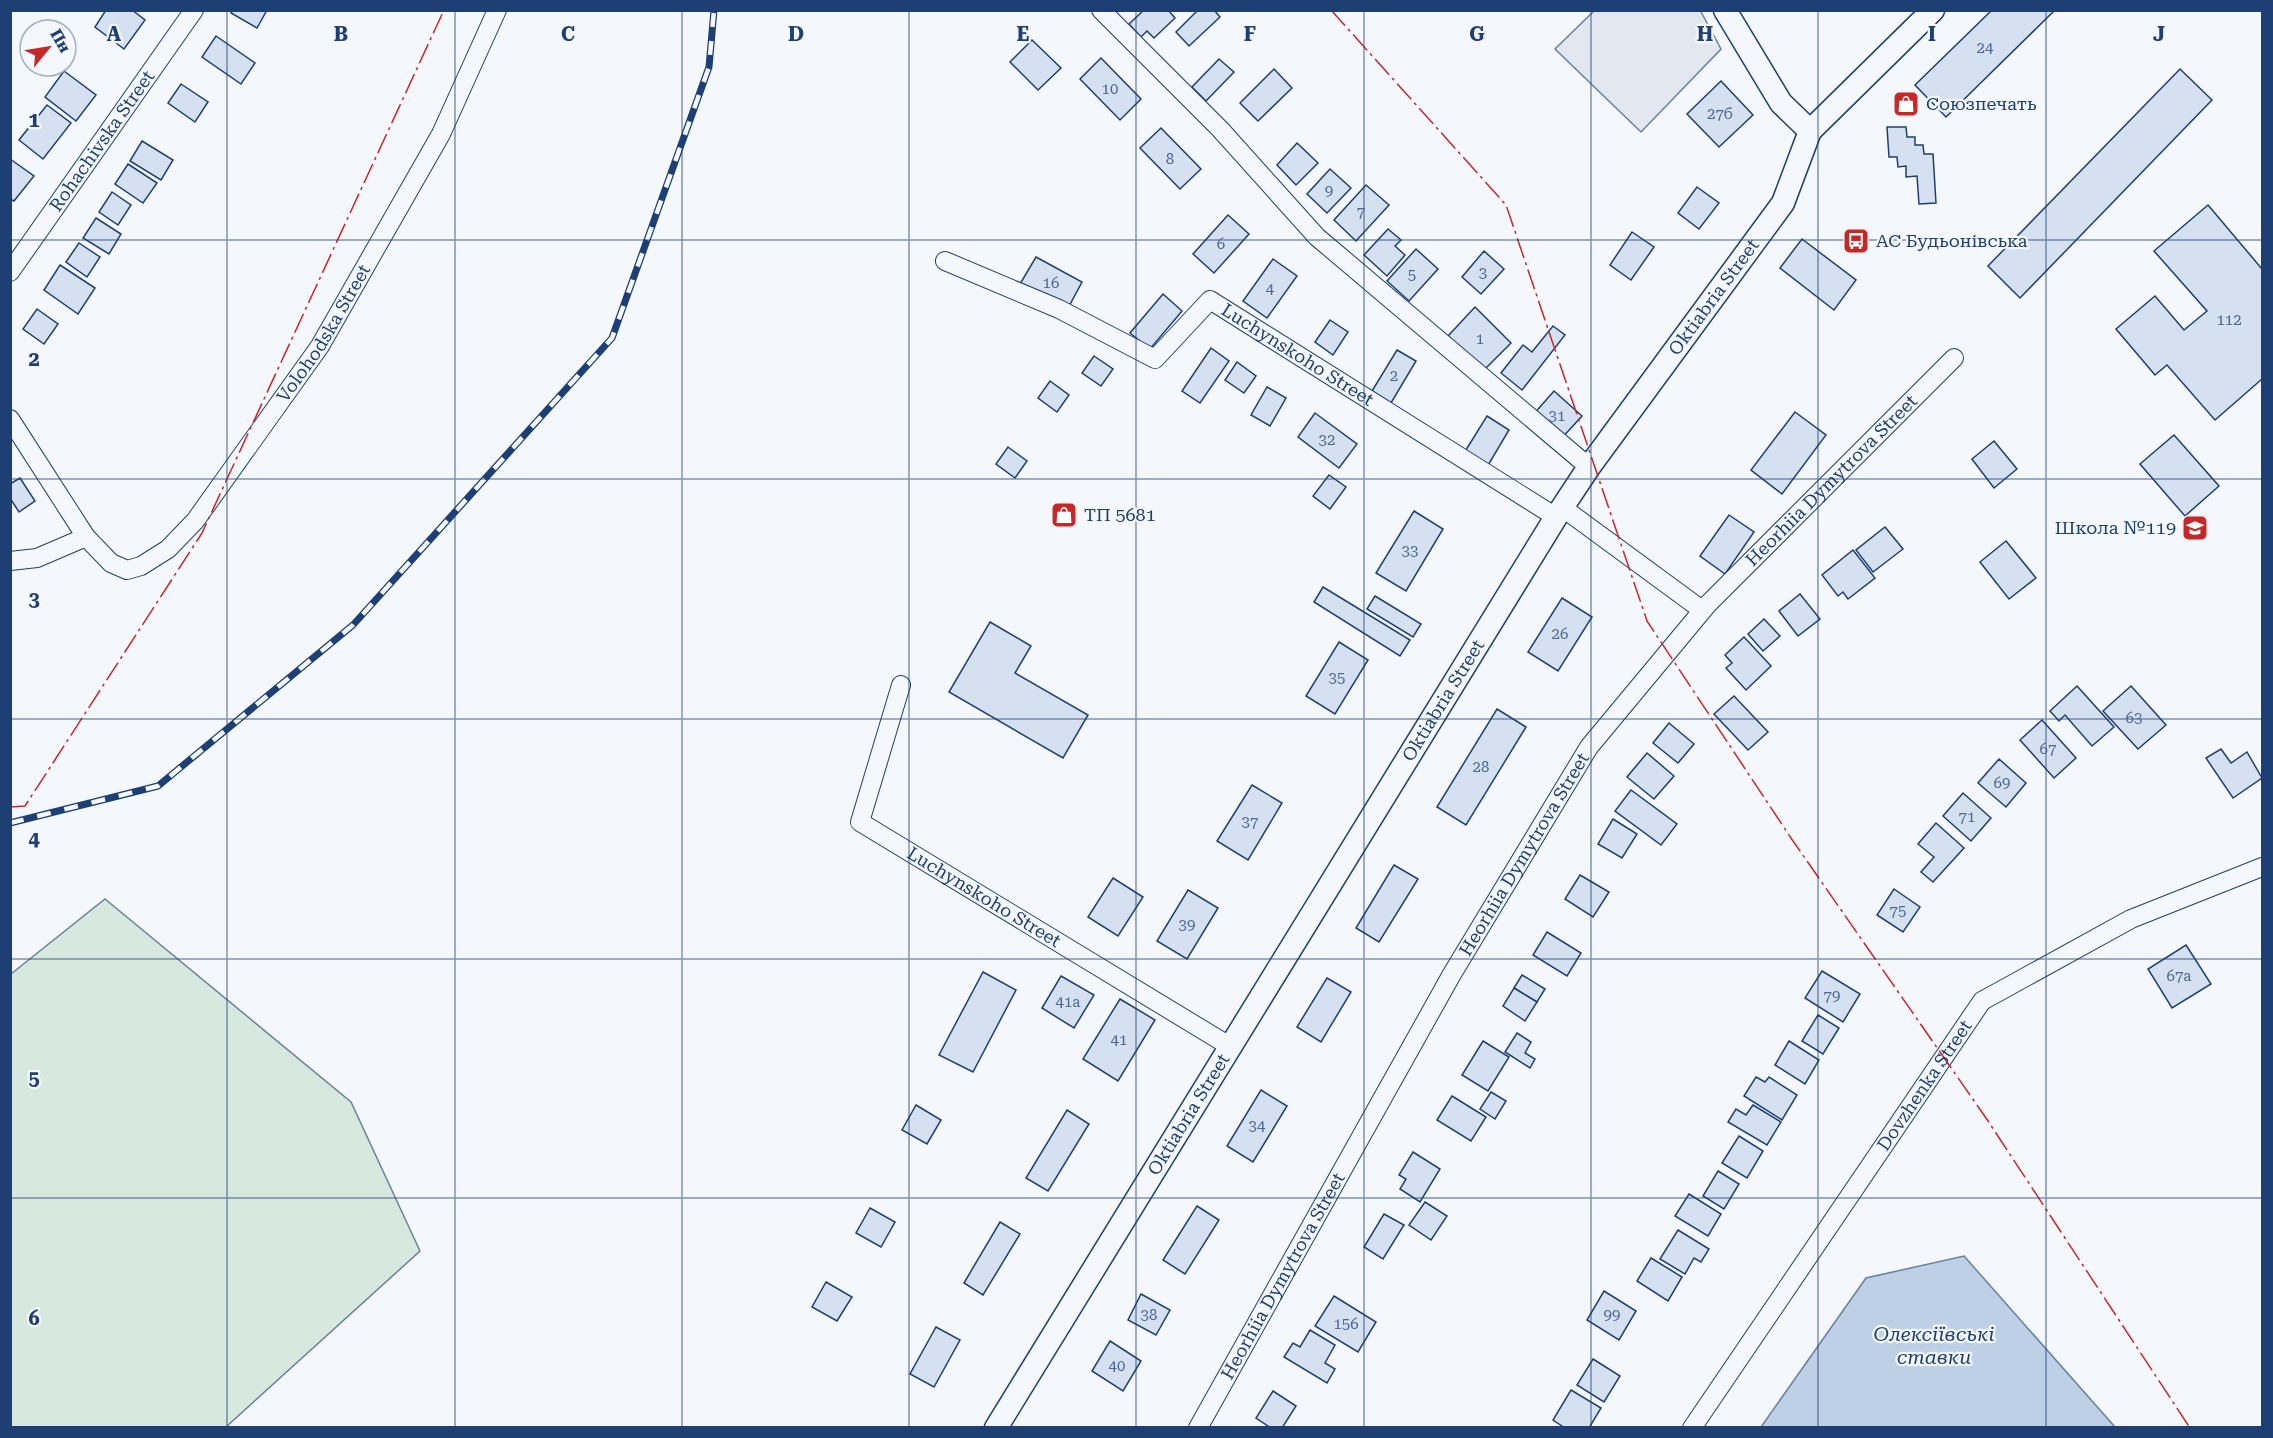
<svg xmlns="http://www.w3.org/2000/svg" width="2273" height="1438" viewBox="0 0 2273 1438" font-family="'Roboto Serif',serif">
<rect width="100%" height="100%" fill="#f4f7fb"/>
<polygon fill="#d7e8df" stroke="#687fa3" stroke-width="1.5" points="105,899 351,1102 420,1251 226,1427 11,1427 11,974"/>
<polygon fill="#e3e8f0" stroke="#687fa3" stroke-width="1.5" points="1700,10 1721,49 1641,132 1555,49 1594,11"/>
<polygon fill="#bed0e5" stroke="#687fa3" stroke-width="1.5" points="1964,1256 2115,1427 1761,1427 1866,1278"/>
<g fill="#d5e0f0" stroke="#1d3f73" stroke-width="1.5">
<polygon points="106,10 132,10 145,20 124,49 95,27"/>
<polygon points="233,10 267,10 257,28 231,13"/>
<polygon points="1144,10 1168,10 1175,18 1154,38 1147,31 1141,37 1129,24"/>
<polygon points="1198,10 1214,10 1220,17 1189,46 1176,32"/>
<polygon points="1992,10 2055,10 1946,117 1915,85"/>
<polygon points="216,36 255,63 241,84 202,57"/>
<polygon points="1032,40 1061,68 1038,90 1010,62"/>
<polygon points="1101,58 1141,99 1120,120 1080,79"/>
<polygon points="1219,59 1234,72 1206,101 1192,87"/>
<polygon points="1274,69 1292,88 1258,121 1240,103"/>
<polygon points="2180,69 2212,100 2020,298 1988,266"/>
<polygon points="64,71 96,95 76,121 45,97"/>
<polygon points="1721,81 1753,115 1719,147 1687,114"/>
<polygon points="181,84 208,102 195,122 168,103"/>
<polygon points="47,105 71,123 43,159 19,140"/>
<polygon points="1887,127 1906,127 1907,137 1915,137 1915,145 1923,145 1924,154 1933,154 1936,203 1919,204 1917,176 1906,177 1906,166 1898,167 1897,157 1889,157"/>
<polygon points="1161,128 1201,169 1180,189 1140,148"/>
<polygon points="142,141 173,160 161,180 130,161"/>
<polygon points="1297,143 1318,163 1296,185 1277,165"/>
<polygon points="10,159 34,176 14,201 10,199"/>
<polygon points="128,164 157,183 143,203 115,184"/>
<polygon points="1330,169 1351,188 1327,213 1307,194"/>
<polygon points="1366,185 1389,205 1356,241 1334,220"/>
<polygon points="1697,187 1719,203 1699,229 1678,213"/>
<polygon points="112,192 131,205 118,225 99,212"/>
<polygon points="2208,205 2262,269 2262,379 2215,420 2167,365 2155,375 2116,329 2155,296 2184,330 2207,311 2154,251"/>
<polygon points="1228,215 1249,234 1214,273 1193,254"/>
<polygon points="96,218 121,234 109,254 83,238"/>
<polygon points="1388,229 1401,240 1395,246 1405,255 1387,276 1364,255"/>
<polygon points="1632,232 1654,247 1631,280 1610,265"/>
<polygon points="1802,239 1856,280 1834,310 1780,268"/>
<polygon points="79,243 100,257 87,277 66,262"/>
<polygon points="1416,249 1438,269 1409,301 1387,281"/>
<polygon points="1484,251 1504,269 1481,294 1462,277"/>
<polygon points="1036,257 1082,282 1067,310 1020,284"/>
<polygon points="1273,259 1297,276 1267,318 1243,301"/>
<polygon points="60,265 95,288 78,314 44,290"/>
<polygon points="1163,294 1182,311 1150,349 1130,333"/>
<polygon points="1475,307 1511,343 1483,371 1448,336"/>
<polygon points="37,309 58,324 44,344 23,329"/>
<polygon points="1330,320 1348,332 1333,355 1315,342"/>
<polygon points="1553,326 1565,335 1522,390 1501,373 1523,345 1532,352"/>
<polygon points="1211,348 1229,361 1200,403 1182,391"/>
<polygon points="1397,350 1416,361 1391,403 1372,391"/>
<polygon points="1094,356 1113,369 1101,386 1082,373"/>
<polygon points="1237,362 1256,376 1244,393 1225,380"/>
<polygon points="1050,381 1069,395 1057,412 1038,398"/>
<polygon points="1267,387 1286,398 1270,426 1251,415"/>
<polygon points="1554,391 1582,416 1560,440 1532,416"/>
<polygon points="1795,412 1826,435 1782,494 1751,470"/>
<polygon points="1315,413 1357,444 1339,468 1298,437"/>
<polygon points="1487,416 1509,430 1487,467 1464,453"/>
<polygon points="2174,435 2219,486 2185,516 2140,464"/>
<polygon points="1994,441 2017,469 1994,488 1972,459"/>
<polygon points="1008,447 1027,461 1015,478 996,464"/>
<polygon points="1329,475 1346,487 1330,509 1313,496"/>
<polygon points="20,478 35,501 19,512 10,498 10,484"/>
<polygon points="1414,511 1443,529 1406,591 1376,573"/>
<polygon points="1729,515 1754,532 1725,574 1700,556"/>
<polygon points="1885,527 1903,549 1873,572 1856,550"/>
<polygon points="2006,541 2036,578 2009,599 1980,562"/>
<polygon points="1853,550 1875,578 1848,599 1843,592 1838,596 1822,575"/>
<polygon points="1323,587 1410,640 1400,656 1314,602"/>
<polygon points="1800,594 1820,619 1798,636 1779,611"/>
<polygon points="1375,596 1421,624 1413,637 1367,609"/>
<polygon points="1562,598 1592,617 1558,671 1528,652"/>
<polygon points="1764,619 1780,636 1763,651 1748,634"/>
<polygon points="990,622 1031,646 1015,673 1088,715 1063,758 949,692"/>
<polygon points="1744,637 1771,666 1746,690 1726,668 1732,663 1725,655"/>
<polygon points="1339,642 1368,660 1335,714 1306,696"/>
<polygon points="2077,686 2114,727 2092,746 2065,715 2059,721 2050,711"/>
<polygon points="2131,686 2166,725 2138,749 2103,711"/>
<polygon points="1734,696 1768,732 1748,750 1714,714"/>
<polygon points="1497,709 1526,727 1466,825 1437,807"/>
<polygon points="2042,720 2076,758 2054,778 2020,740"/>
<polygon points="1669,723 1694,744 1678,763 1653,743"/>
<polygon points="2221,749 2231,763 2247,752 2262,778 2233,798 2206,758"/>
<polygon points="1647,753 1674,776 1654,799 1627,777"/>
<polygon points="1999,759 2026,783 2006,807 1978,783"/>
<polygon points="1252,785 1282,803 1248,860 1217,841"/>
<polygon points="1631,790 1677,824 1661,845 1615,811"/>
<polygon points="1963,793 1991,818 1971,841 1943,816"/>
<polygon points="1613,819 1637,834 1622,858 1598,844"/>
<polygon points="1936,823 1964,848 1933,882 1921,872 1934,857 1918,844"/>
<polygon points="1394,865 1418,879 1379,942 1356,928"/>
<polygon points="1580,875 1609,892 1593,917 1565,899"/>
<polygon points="1113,878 1143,897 1118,936 1088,917"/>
<polygon points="1894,889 1920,907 1903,932 1877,915"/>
<polygon points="1188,890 1218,908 1187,959 1157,941"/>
<polygon points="1547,932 1581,953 1567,976 1533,955"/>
<polygon points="2186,945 2211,984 2172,1008 2148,969"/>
<polygon points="1822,971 1860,994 1843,1022 1805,998"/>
<polygon points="983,972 1016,990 973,1072 939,1055"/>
<polygon points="1522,975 1545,989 1537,1002 1514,988"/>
<polygon points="1061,976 1094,995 1074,1028 1042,1008"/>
<polygon points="1327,978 1351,992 1321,1042 1297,1027"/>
<polygon points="1514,988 1537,1002 1525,1021 1503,1006"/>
<polygon points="1120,999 1155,1020 1118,1081 1083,1059"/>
<polygon points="1818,1015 1839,1028 1823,1054 1802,1041"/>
<polygon points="1517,1033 1531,1042 1525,1053 1535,1059 1530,1068 1505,1052"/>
<polygon points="1483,1041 1509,1057 1488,1091 1462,1075"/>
<polygon points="1789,1041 1819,1060 1805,1084 1775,1065"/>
<polygon points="1756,1077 1765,1082 1769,1077 1797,1095 1782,1120 1744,1096"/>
<polygon points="1261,1090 1287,1106 1253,1162 1227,1146"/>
<polygon points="1491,1092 1506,1101 1495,1119 1480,1109"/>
<polygon points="1452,1096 1486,1117 1471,1141 1437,1120"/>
<polygon points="916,1105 941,1120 927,1144 902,1130"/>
<polygon points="1753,1105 1781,1122 1767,1145 1728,1122 1736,1109 1746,1115"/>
<polygon points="1067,1110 1089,1124 1048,1191 1026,1178"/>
<polygon points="1739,1136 1763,1151 1747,1178 1722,1163"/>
<polygon points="1413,1152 1440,1169 1420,1202 1400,1189 1406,1179 1399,1175"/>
<polygon points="1718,1171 1739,1184 1724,1209 1703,1196"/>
<polygon points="1689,1194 1721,1214 1708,1236 1675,1216"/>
<polygon points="1425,1202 1447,1216 1431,1240 1409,1225"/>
<polygon points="1197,1206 1219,1220 1185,1274 1163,1260"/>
<polygon points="870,1208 895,1222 881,1247 856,1233"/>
<polygon points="1384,1214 1404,1225 1383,1259 1364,1247"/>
<polygon points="1000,1222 1020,1234 983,1295 964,1283"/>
<polygon points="1678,1230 1709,1249 1701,1262 1694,1258 1685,1274 1660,1259"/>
<polygon points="1651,1258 1682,1277 1668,1301 1637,1281"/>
<polygon points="826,1282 852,1297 837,1321 812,1307"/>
<polygon points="1604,1291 1636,1311 1619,1340 1587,1320"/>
<polygon points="1141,1294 1170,1310 1156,1335 1128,1320"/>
<polygon points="1334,1296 1376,1322 1358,1352 1315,1326"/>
<polygon points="936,1327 960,1340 934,1387 910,1374"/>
<polygon points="1310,1330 1335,1345 1325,1363 1335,1369 1327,1383 1284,1357 1293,1343 1300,1347"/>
<polygon points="1110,1341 1141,1361 1123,1391 1092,1371"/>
<polygon points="1593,1359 1620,1376 1604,1402 1577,1385"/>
<polygon points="1571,1390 1601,1408 1589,1428 1565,1428 1553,1420"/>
<polygon points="1273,1391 1296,1406 1282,1428 1271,1428 1256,1418"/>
</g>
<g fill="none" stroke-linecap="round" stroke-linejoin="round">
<g stroke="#1d3f73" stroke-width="20">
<g id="minor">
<polyline points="1101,10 1220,129 1317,237 1589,467"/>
<path id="s1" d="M945 261 1059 309 1155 359 1210 300 1556 517"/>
<path id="s2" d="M10 272 194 10"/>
<path id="s3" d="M10 419 86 537 111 563 127 570 141 566 168 549 195 521 320 346 441 134 497 10"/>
<polyline points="1563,508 1702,610"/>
<polyline points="10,561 37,558 86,537"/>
<path id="s4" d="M901 685 860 822 1231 1047"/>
<path id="s5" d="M1198 1428 1452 974 1589 747 1707 605 1954 358"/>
<path id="s6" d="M1692 1428 1982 1001 2131 919 2262 867"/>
</g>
</g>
<g stroke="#1d3f73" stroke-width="25">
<g id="tertiary">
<polyline points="1725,10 1781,103 1810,131"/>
<path id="s7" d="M996 1428 1556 517 1589 467 1783 203 1810 131 1933 10"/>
</g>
</g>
<use href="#minor" stroke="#f4f7fb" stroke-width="18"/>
<use href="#tertiary" stroke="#f4f7fb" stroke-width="22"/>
<g stroke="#1d3f73" stroke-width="7">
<polyline id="rail" points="10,823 158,786 353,625 612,338 709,67 714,10"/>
</g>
<use href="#rail" stroke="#f4f7fb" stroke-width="4.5" stroke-dasharray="14" stroke-linecap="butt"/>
<g stroke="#c62828" stroke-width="1.5" stroke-dasharray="21 4.5 3 4.5" stroke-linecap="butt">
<polyline points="1331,10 1506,205 1647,621 1793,841 1986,1118 2190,1428"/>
<polyline points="10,807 25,806 202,533 444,10"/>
</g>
</g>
<path fill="none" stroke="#1d3f73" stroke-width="1.5" stroke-opacity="0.55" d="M227 10V1428M455 10V1428M682 10V1428M909 10V1428M1136 10V1428M1364 10V1428M1591 10V1428M1818 10V1428M2046 10V1428M10 240H2262M10 479H2262M10 719H2262M10 959H2262M10 1198H2262"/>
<defs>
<g id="shop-square" transform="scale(1.35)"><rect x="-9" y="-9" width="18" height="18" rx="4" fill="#c62828" stroke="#f4f7fb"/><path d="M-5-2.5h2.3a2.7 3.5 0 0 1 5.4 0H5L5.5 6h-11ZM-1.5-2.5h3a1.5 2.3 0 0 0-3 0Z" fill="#fff"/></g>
<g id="bus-square" transform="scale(1.35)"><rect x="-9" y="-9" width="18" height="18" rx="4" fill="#c62828" stroke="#f4f7fb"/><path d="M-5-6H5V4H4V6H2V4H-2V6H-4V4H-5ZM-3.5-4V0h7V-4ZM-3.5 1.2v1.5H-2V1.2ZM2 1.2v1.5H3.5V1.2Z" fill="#fff"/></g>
<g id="school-square" transform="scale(1.35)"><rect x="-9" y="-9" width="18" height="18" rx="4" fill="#c62828" stroke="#f4f7fb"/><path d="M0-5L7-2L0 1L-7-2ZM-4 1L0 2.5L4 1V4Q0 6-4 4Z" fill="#fff"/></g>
</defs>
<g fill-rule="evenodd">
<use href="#shop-square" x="1906" y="104"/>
<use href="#bus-square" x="1856" y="241"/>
<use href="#shop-square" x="1064" y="515"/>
<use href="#school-square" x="2195" y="528"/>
</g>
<g text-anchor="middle" stroke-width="4.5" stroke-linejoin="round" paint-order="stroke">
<g font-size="15" fill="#4b6792">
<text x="1985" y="53">24</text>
<text x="1110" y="94">10</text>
<text x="1720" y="119">27б</text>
<text x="1170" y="164">8</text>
<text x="1329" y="196">9</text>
<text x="1361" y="217">7</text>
<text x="1221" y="249">6</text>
<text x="1483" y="278">3</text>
<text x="1412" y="280">5</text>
<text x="1051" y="288">16</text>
<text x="1270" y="294">4</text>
<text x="2229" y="325">112</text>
<text x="1480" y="344">1</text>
<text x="1394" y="381">2</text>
<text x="1557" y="421">31</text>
<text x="1327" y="445">32</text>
<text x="1410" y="556">33</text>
<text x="1560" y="639">26</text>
<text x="1337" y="683">35</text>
<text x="2134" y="723">63</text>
<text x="2048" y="754">67</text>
<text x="1481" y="772">28</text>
<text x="2002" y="788">69</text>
<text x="1967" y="822">71</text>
<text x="1250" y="827">37</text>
<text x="1898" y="916">75</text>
<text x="1187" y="930">39</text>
<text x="2179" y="981">67а</text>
<text x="1832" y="1001">79</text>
<text x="1068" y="1007">41а</text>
<text x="1119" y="1045">41</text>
<text x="1257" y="1131">34</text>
<text x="1149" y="1320">38</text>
<text x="1612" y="1320">99</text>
<text x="1346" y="1329">156</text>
<text x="1117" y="1371">40</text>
</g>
<g font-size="18" fill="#1d3f73" stroke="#f4f7fb" text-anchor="start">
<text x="1926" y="110">Союзпечать</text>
<text x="1876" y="247">АС Будьонівська</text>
<text x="1084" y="521">ТП 5681</text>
<text x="2176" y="534" text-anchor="end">Школа №119</text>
</g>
<g font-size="18" fill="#1d3f73" stroke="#f4f7fb">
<text dy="6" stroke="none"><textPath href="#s2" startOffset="160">Rohachivska Street</textPath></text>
<text dy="6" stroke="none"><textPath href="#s7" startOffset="1340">Oktiabria Street</textPath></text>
<text dy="6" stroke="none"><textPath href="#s3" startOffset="507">Volohodska Street</textPath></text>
<text dy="6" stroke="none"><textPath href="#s1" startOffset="416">Luchynskoho Street</textPath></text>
<text dy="6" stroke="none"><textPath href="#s5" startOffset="1146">Heorhiia Dymytrova Street</textPath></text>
<text dy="6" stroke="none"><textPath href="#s7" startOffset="854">Oktiabria Street</textPath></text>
<text dy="6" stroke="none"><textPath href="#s5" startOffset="660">Heorhiia Dymytrova Street</textPath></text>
<text dy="6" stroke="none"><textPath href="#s4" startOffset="288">Luchynskoho Street</textPath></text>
<text dy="6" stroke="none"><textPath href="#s6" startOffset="414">Dovzhenka Street</textPath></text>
<text dy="6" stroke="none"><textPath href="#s7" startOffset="368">Oktiabria Street</textPath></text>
<text dy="6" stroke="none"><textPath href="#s5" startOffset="174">Heorhiia Dymytrova Street</textPath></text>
</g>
<g font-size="20" font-style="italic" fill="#1d3f73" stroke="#f4f7fb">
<text x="1934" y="1341">Олексіївські<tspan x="1934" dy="23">ставки</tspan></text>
</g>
</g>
<g font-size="20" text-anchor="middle" font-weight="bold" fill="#1d3f73" stroke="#f4f7fb" stroke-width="4.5" stroke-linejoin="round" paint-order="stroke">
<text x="114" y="41">A</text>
<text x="341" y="41">B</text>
<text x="568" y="41">C</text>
<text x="796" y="41">D</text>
<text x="1023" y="41">E</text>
<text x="1250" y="41">F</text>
<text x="1477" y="41">G</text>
<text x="1705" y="41">H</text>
<text x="1932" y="41">I</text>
<text x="2159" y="41">J</text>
<text x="34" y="127">1</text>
<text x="34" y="366">2</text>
<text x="34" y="606">3</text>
<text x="34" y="846">4</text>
<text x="34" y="1085">5</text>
<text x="34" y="1325">6</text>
</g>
<rect width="2273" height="1438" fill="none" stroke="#1d3f73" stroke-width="24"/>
<g transform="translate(48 48) rotate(60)"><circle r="28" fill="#f4f7fb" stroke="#9eadc5" stroke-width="1.5"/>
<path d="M0-4.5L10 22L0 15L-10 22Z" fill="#c62828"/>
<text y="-9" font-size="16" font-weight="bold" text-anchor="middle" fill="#1d3f73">Пн</text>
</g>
</svg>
